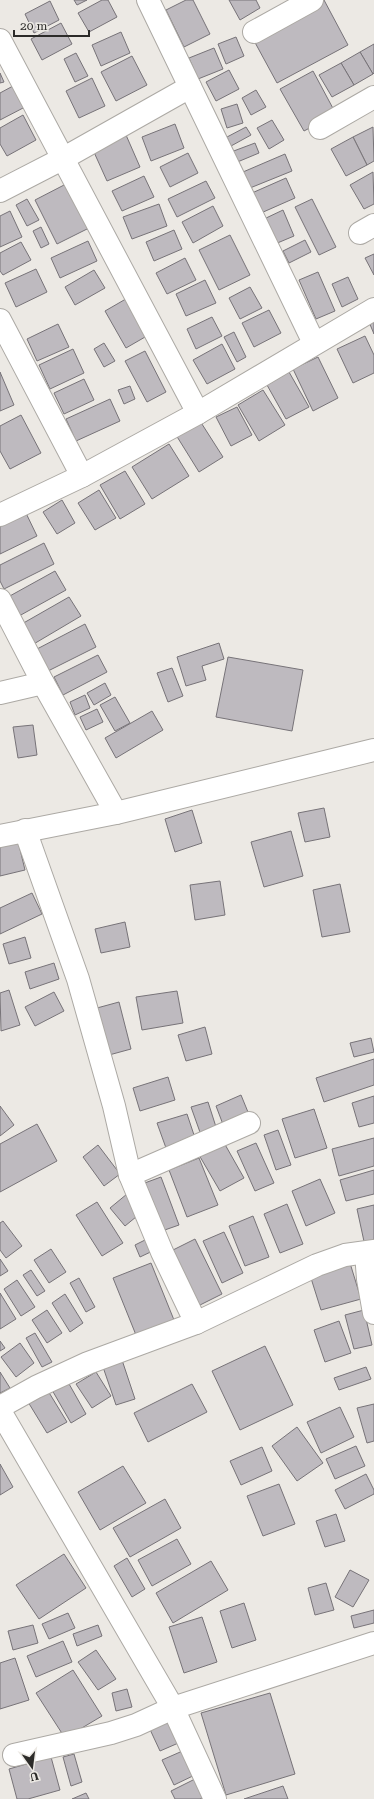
<svg xmlns="http://www.w3.org/2000/svg" width="374" height="1799" viewBox="0 0 374 1799" font-family="'Roboto Serif',serif">
<rect width="100%" height="100%" fill="#ece9e4"/>
<g fill="#bebabf" stroke="#777378">
<polygon points="74,0 87,0 77,5"/>
<polygon points="102,0 108,0 117,17 89,32 78,13"/>
<polygon points="186,0 193,0 210,34 184,47 166,10"/>
<polygon points="229,0 256,0 260,8 240,20"/>
<polygon points="321,0 324,0 348,45 277,83 252,37"/>
<polygon points="50,1 59,20 34,33 25,14"/>
<polygon points="61,23 72,44 42,60 31,39"/>
<polygon points="121,32 130,53 101,66 92,45"/>
<polygon points="236,37 244,56 226,64 218,44"/>
<polygon points="374,44 374,73 373,74 360,52"/>
<polygon points="214,48 223,69 198,79 189,58"/>
<polygon points="360,52 373,74 354,85 341,63"/>
<polygon points="76,53 88,76 75,82 64,59"/>
<polygon points="132,56 147,85 116,101 101,72"/>
<polygon points="341,63 354,85 332,97 319,75"/>
<polygon points="229,70 239,89 216,101 206,82"/>
<polygon points="313,71 336,114 304,131 280,89"/>
<polygon points="0,73 4,82 0,83"/>
<polygon points="92,78 105,106 79,118 66,91"/>
<polygon points="13,86 25,107 0,120 0,93"/>
<polygon points="256,90 266,107 251,115 242,98"/>
<polygon points="237,104 243,123 227,128 221,109"/>
<polygon points="23,115 36,140 7,156 0,144 0,128"/>
<polygon points="272,120 284,140 269,149 257,128"/>
<polygon points="175,124 184,148 151,161 142,137"/>
<polygon points="246,127 251,135 231,146 227,137"/>
<polygon points="373,127 374,161 367,165 353,137"/>
<polygon points="126,135 140,167 107,181 93,150"/>
<polygon points="353,137 367,165 346,176 331,149"/>
<polygon points="255,143 259,153 235,163 231,152"/>
<polygon points="188,153 198,173 170,187 160,167"/>
<polygon points="285,154 292,171 250,188 243,172"/>
<polygon points="373,172 374,204 364,209 350,185"/>
<polygon points="144,176 154,197 122,211 112,191"/>
<polygon points="286,178 295,198 261,213 252,193"/>
<polygon points="206,181 215,198 177,217 168,199"/>
<polygon points="66,184 89,228 57,244 35,200"/>
<polygon points="27,199 39,220 27,226 16,205"/>
<polygon points="312,199 336,247 319,255 295,207"/>
<polygon points="159,204 167,226 132,239 123,217"/>
<polygon points="213,206 223,226 193,243 182,222"/>
<polygon points="283,210 294,236 275,244 264,219"/>
<polygon points="10,211 22,237 0,247 0,216"/>
<polygon points="41,227 49,244 41,248 33,231"/>
<polygon points="174,230 182,249 154,261 146,242"/>
<polygon points="230,235 250,275 219,290 199,250"/>
<polygon points="305,240 311,252 289,263 283,251"/>
<polygon points="88,241 97,261 60,278 51,258"/>
<polygon points="21,242 31,260 3,275 0,271 0,253"/>
<polygon points="374,254 374,275 365,258"/>
<polygon points="185,258 196,280 167,294 156,273"/>
<polygon points="36,269 47,292 16,307 5,283"/>
<polygon points="94,270 105,288 75,305 65,287"/>
<polygon points="318,272 335,311 316,319 299,280"/>
<polygon points="348,277 358,299 342,307 332,284"/>
<polygon points="205,280 216,303 186,316 176,294"/>
<polygon points="250,287 262,308 240,319 229,298"/>
<polygon points="131,296 152,333 126,348 105,311"/>
<polygon points="269,310 281,333 254,347 242,323"/>
<polygon points="212,317 222,336 196,349 187,329"/>
<polygon points="374,320 374,334 369,322"/>
<polygon points="58,324 69,347 37,361 27,339"/>
<polygon points="234,332 246,357 237,362 224,337"/>
<polygon points="365,336 374,355 374,373 353,383 337,349"/>
<polygon points="104,343 115,361 104,367 94,349"/>
<polygon points="222,344 235,369 207,384 193,360"/>
<polygon points="73,349 84,373 50,389 39,365"/>
<polygon points="145,351 166,392 147,402 125,361"/>
<polygon points="318,357 338,398 313,411 293,369"/>
<polygon points="0,372 14,405 0,411"/>
<polygon points="289,372 309,407 286,419 267,385"/>
<polygon points="84,379 94,400 64,414 54,393"/>
<polygon points="130,386 135,399 124,404 118,390"/>
<polygon points="263,390 285,425 259,441 238,405"/>
<polygon points="110,399 120,421 76,441 66,419"/>
<polygon points="237,407 252,435 231,446 216,417"/>
<polygon points="21,415 41,453 10,469 0,451 0,426"/>
<polygon points="200,421 223,457 199,472 176,435"/>
<polygon points="169,444 189,476 152,499 132,467"/>
<polygon points="125,471 145,504 120,519 100,485"/>
<polygon points="99,490 116,518 95,530 78,503"/>
<polygon points="62,500 75,523 57,534 43,512"/>
<polygon points="24,509 37,536 0,554 0,521"/>
<polygon points="44,543 54,564 4,589 0,581 0,565"/>
<polygon points="55,571 66,590 19,616 8,597"/>
<polygon points="69,597 81,616 32,645 20,625"/>
<polygon points="85,624 96,647 48,671 37,649"/>
<polygon points="219,643 224,659 202,666 206,680 186,686 177,657"/>
<polygon points="98,655 107,672 63,695 54,677"/>
<polygon points="228,657 303,670 292,731 216,717"/>
<polygon points="172,668 183,696 168,702 157,673"/>
<polygon points="105,683 111,695 94,705 87,693"/>
<polygon points="85,695 90,708 75,715 70,702"/>
<polygon points="115,697 130,723 115,731 100,705"/>
<polygon points="97,709 103,722 86,730 80,717"/>
<polygon points="152,711 163,730 116,758 105,738"/>
<polygon points="33,725 37,755 18,758 13,727"/>
<polygon points="324,808 330,837 305,842 298,813"/>
<polygon points="192,810 202,843 175,852 165,819"/>
<polygon points="291,831 303,876 264,887 251,842"/>
<polygon points="18,841 25,870 0,876 0,846"/>
<polygon points="220,881 225,915 195,920 190,885"/>
<polygon points="340,884 350,932 322,937 313,890"/>
<polygon points="32,893 42,914 0,934 0,908"/>
<polygon points="125,922 130,947 101,953 95,929"/>
<polygon points="25,937 31,958 9,964 3,944"/>
<polygon points="54,963 59,979 30,989 25,972"/>
<polygon points="9,990 20,1025 1,1031 0,993"/>
<polygon points="177,991 183,1023 142,1030 136,997"/>
<polygon points="54,992 64,1011 35,1026 25,1007"/>
<polygon points="119,1002 131,1049 109,1055 97,1008"/>
<polygon points="205,1027 212,1054 186,1061 178,1035"/>
<polygon points="371,1038 374,1052 354,1057 350,1043"/>
<polygon points="374,1059 374,1085 324,1102 316,1078"/>
<polygon points="168,1077 175,1100 140,1111 133,1088"/>
<polygon points="241,1095 250,1117 224,1127 216,1106"/>
<polygon points="374,1096 374,1123 359,1127 352,1103"/>
<polygon points="208,1102 217,1130 201,1135 191,1107"/>
<polygon points="0,1106 14,1125 0,1136"/>
<polygon points="314,1109 327,1148 295,1158 282,1119"/>
<polygon points="187,1114 195,1138 166,1148 157,1123"/>
<polygon points="37,1124 57,1161 0,1192 0,1144"/>
<polygon points="278,1130 291,1165 276,1170 264,1135"/>
<polygon points="374,1138 374,1166 339,1176 332,1149"/>
<polygon points="223,1141 244,1178 220,1191 199,1155"/>
<polygon points="256,1143 274,1183 255,1191 237,1151"/>
<polygon points="98,1145 120,1174 104,1186 83,1157"/>
<polygon points="199,1158 218,1205 187,1217 169,1170"/>
<polygon points="374,1170 374,1194 346,1201 340,1180"/>
<polygon points="161,1177 179,1225 159,1232 142,1184"/>
<polygon points="320,1179 335,1213 306,1226 292,1191"/>
<polygon points="127,1194 142,1212 125,1226 110,1208"/>
<polygon points="97,1202 123,1243 102,1256 76,1215"/>
<polygon points="287,1204 303,1244 280,1253 264,1214"/>
<polygon points="374,1205 374,1245 365,1246 357,1209"/>
<polygon points="253,1216 269,1257 245,1266 229,1226"/>
<polygon points="3,1221 22,1246 6,1258 0,1250 0,1223"/>
<polygon points="224,1232 243,1273 222,1283 203,1241"/>
<polygon points="153,1236 159,1248 140,1257 135,1245"/>
<polygon points="195,1239 222,1294 196,1307 169,1252"/>
<polygon points="51,1249 66,1272 49,1283 34,1260"/>
<polygon points="0,1259 8,1271 0,1276"/>
<polygon points="151,1263 174,1320 136,1335 113,1278"/>
<polygon points="350,1263 361,1299 321,1310 310,1275"/>
<polygon points="31,1270 45,1291 37,1296 23,1275"/>
<polygon points="79,1278 95,1307 86,1312 70,1283"/>
<polygon points="17,1280 35,1307 21,1316 4,1289"/>
<polygon points="0,1293 16,1319 0,1329"/>
<polygon points="65,1294 83,1323 70,1332 52,1303"/>
<polygon points="47,1310 62,1333 47,1343 32,1320"/>
<polygon points="364,1310 372,1345 354,1349 345,1315"/>
<polygon points="339,1321 351,1353 325,1362 314,1330"/>
<polygon points="35,1333 52,1362 42,1367 26,1338"/>
<polygon points="0,1341 5,1348 0,1351"/>
<polygon points="20,1343 34,1363 16,1377 1,1357"/>
<polygon points="265,1346 293,1405 240,1430 212,1371"/>
<polygon points="122,1360 135,1399 116,1405 103,1367"/>
<polygon points="366,1367 371,1379 339,1390 334,1378"/>
<polygon points="0,1372 10,1388 0,1393"/>
<polygon points="96,1372 111,1396 92,1408 76,1384"/>
<polygon points="64,1375 86,1414 71,1423 48,1383"/>
<polygon points="192,1384 207,1412 148,1442 134,1413"/>
<polygon points="45,1386 67,1422 47,1433 25,1397"/>
<polygon points="374,1404 374,1441 367,1443 357,1408"/>
<polygon points="340,1407 354,1437 321,1453 307,1422"/>
<polygon points="297,1427 323,1463 297,1481 272,1446"/>
<polygon points="356,1446 365,1466 335,1479 326,1459"/>
<polygon points="262,1447 272,1471 241,1485 230,1461"/>
<polygon points="0,1464 13,1487 0,1495"/>
<polygon points="123,1466 146,1503 100,1530 78,1492"/>
<polygon points="366,1474 374,1490 374,1494 345,1509 335,1490"/>
<polygon points="279,1484 295,1524 263,1536 247,1496"/>
<polygon points="165,1499 181,1528 130,1557 113,1528"/>
<polygon points="336,1514 345,1541 325,1547 316,1521"/>
<polygon points="177,1539 191,1564 152,1586 138,1560"/>
<polygon points="64,1554 86,1588 39,1619 16,1585"/>
<polygon points="127,1558 145,1589 132,1597 114,1566"/>
<polygon points="211,1561 228,1590 173,1623 156,1593"/>
<polygon points="350,1570 369,1580 353,1607 335,1597"/>
<polygon points="326,1583 334,1610 315,1615 308,1588"/>
<polygon points="244,1603 256,1640 232,1648 220,1611"/>
<polygon points="374,1610 374,1623 354,1628 351,1616"/>
<polygon points="68,1613 75,1628 49,1639 42,1624"/>
<polygon points="202,1617 217,1662 184,1673 169,1627"/>
<polygon points="33,1625 38,1643 13,1650 8,1631"/>
<polygon points="98,1625 102,1636 77,1646 73,1634"/>
<polygon points="63,1641 72,1662 36,1677 27,1656"/>
<polygon points="96,1650 116,1679 98,1690 78,1662"/>
<polygon points="15,1658 29,1700 0,1709 0,1663"/>
<polygon points="73,1670 102,1716 65,1738 36,1693"/>
<polygon points="127,1689 132,1707 116,1711 112,1693"/>
<polygon points="270,1693 295,1774 226,1795 201,1713"/>
<polygon points="171,1713 183,1741 160,1751 147,1723"/>
<polygon points="187,1749 199,1773 174,1785 162,1760"/>
<polygon points="74,1754 82,1782 71,1786 63,1757"/>
<polygon points="51,1757 60,1790 28,1799 17,1799 9,1769"/>
<polygon points="195,1779 204,1797 200,1799 175,1799 171,1791"/>
<polygon points="283,1786 288,1799 244,1799"/>
<polygon points="86,1793 89,1799 72,1799"/>
</g>
<g fill="none" stroke-linecap="round" stroke-linejoin="round">
<g stroke="#aca9a4" stroke-width="24">
<g id="minor">
<polyline points="148,0 314,343"/>
<polyline points="254,32 312,0"/>
<polyline points="0,40 198,413"/>
<polyline points="320,128 374,97"/>
<polyline points="0,191 64,158 190,87"/>
<polyline points="360,233 374,225"/>
<polyline points="0,320 82,476"/>
<polyline points="0,515 82,476 198,413 374,309"/>
<polyline points="0,600 43,683 116,813"/>
<polyline points="0,693 43,683"/>
<polyline points="25,830 78,979 114,1106 130,1175 162,1252 196,1323"/>
<polyline points="0,836 116,813 374,750"/>
<polyline points="130,1175 249,1123"/>
<polyline points="366,1253 368,1279 374,1313"/>
<polyline points="0,1407 36,1387 88,1363 196,1323 317,1265 345,1255 374,1251"/>
<polyline points="0,1411 173,1708 215,1799"/>
<polyline points="14,1755 111,1733 136,1725 173,1708 374,1643"/>
</g>
</g>
<use href="#minor" stroke="#fff" stroke-width="22"/>
</g>
<g transform="translate(32 1767) rotate(166)" stroke="#ece9e4" stroke-width="3" paint-order="stroke">
<path d="M0-3L7 15L0 10L-7 15Z" fill="#2c2b29"/>
<text y="-6" font-size="11" font-weight="bold" text-anchor="middle" fill="#2c2b29">U</text>
</g>
<path d="M14 30v6h75v-6" fill="none" stroke="#2c2b29" stroke-width="2"/>
<text x="20" y="30" font-size="12" fill="#2c2b29" stroke="#ece9e4" stroke-width="3" paint-order="stroke">20 m</text>
</svg>
